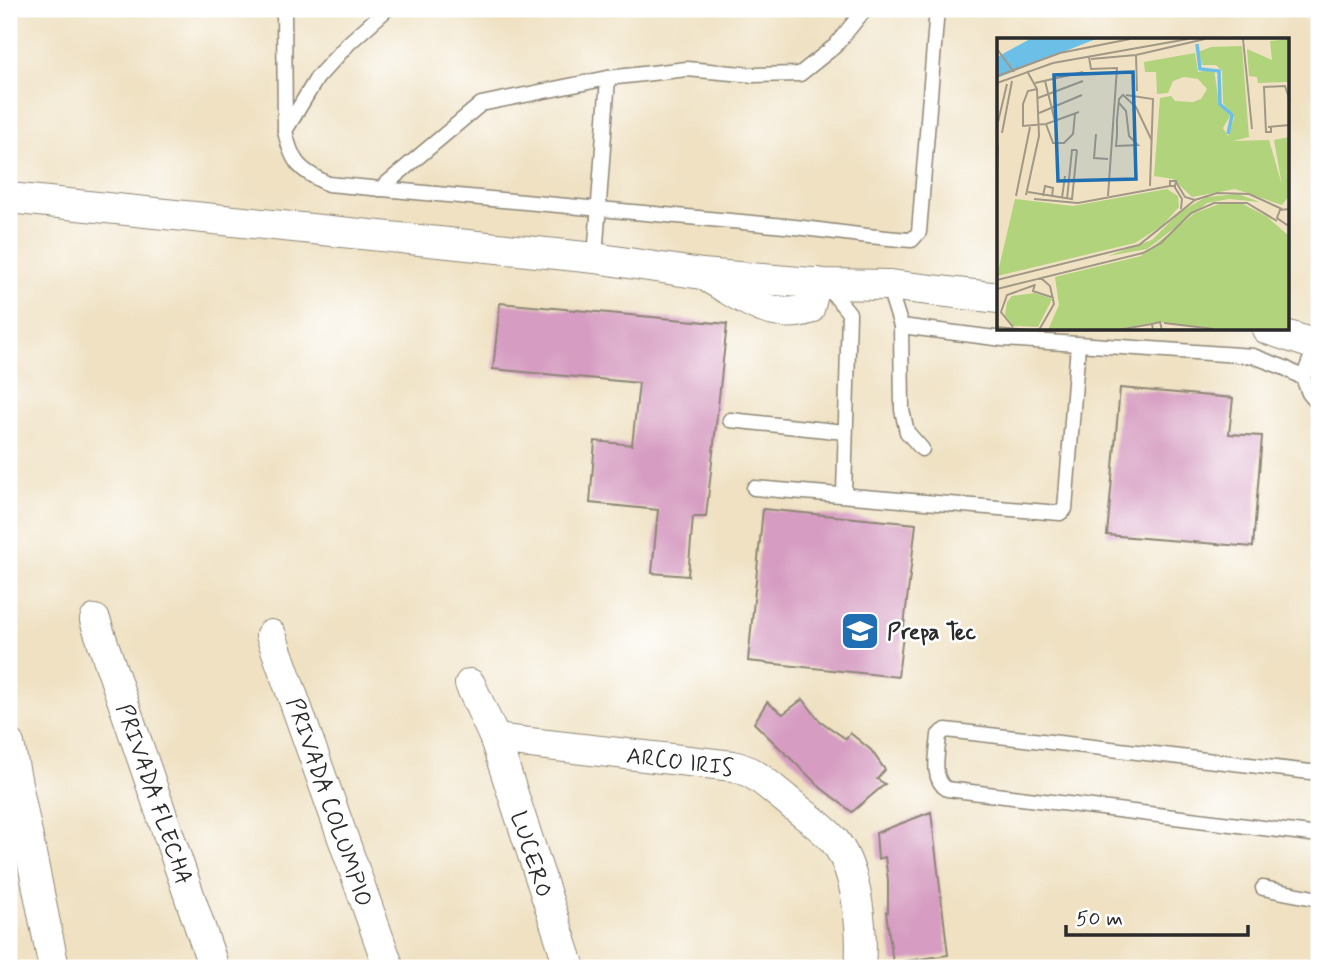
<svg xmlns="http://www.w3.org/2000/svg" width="1328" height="977" viewBox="0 0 1328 977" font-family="Mynerve,sans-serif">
<rect width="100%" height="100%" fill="#fff"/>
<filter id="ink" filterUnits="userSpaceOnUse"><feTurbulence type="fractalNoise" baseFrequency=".0143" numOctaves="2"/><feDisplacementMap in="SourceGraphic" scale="14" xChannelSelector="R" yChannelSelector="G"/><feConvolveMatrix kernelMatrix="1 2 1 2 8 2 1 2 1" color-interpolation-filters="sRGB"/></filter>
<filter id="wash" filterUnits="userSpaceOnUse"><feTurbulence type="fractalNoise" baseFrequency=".00686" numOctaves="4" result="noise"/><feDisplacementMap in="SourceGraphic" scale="28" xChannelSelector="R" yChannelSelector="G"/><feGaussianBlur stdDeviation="1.57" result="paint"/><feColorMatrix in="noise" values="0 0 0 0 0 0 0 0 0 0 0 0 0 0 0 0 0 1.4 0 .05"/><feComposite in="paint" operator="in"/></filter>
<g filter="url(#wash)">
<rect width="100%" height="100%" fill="#efe1c2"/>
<g id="blocks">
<g fill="#d69cc1">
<polygon points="500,303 727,324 706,517 693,517 688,576 652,573 658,510 590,503 595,441 632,445 639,383 493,369"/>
<polygon points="1120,388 1233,398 1229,434 1262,436 1253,547 1107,535"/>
<polygon points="763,509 916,524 898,677 748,661"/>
<polygon points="803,699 819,720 846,739 850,733 871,750 885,770 877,779 885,784 852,812 821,788 754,723 767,702 783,714"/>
<polygon points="931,812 948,955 893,963 886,912 888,912 888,880 885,857 878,859 876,833"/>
</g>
</g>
</g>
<g filter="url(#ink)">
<use href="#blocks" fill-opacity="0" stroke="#8d8676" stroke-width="2"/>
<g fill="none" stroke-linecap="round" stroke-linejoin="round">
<g stroke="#8d8676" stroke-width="17">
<g id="lane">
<polyline points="284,9 285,130"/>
<path d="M387 9 349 43 317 78 285 131C292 163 299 170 328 184 476 199 625 212 774 225 820 229 865 237 912 240L919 232 937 9"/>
<polyline points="380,189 481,104 608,78 687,69 754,75 800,74 835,46 865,9"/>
<polyline points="595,258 608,78"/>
<polyline points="888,285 901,326 902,410 907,432 922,449"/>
<polyline points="827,286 849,313 844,493"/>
<polyline points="901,326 1003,339 1253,356 1285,368 1303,378"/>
<polyline points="1316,345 1303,378 1309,393 1319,405"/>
<polyline points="730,420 845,432"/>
<polyline points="754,488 1060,513 1065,509 1078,345"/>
<path d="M1319 773 946 730 939 735C938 752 930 779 947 789L1319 835"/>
<polyline points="1263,888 1319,899"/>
</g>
</g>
<g stroke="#8d8676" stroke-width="32">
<g id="street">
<polyline points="9,198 595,258 702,274 825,284 888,285 999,298"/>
<path d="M709 278C741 296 771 322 809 309L816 283"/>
<polyline points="1267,329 1319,346"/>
<polyline points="95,620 214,968"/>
<polyline points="271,635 389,968"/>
<polyline points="470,684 495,739 570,968"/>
<path d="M495 739 733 766C755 771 769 786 787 800 801 813 825 828 836 843 858 872 863 933 860 968"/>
<polyline points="9,744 54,968"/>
</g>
</g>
<use href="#lane" stroke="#fff" stroke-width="14"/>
<use href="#street" stroke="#fff" stroke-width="30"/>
</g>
</g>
<defs>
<g id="school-square" transform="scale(2.0125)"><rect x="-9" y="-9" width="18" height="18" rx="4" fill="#1f6fb2" stroke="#fff"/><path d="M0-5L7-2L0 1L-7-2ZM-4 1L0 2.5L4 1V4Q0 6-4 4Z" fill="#fff"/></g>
</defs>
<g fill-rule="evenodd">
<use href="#school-square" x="860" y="631"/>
</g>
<g text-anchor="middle" stroke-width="5" stroke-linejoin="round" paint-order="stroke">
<g font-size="23" font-weight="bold" fill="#2b2b2b" stroke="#fff" text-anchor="start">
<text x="887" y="639">Prepa Tec</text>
</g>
<g font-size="23" fill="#2b2b2b" stroke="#fff">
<text transform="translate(680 761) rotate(7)" y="8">ARCO IRIS</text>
<text transform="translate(155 794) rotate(71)" y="8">PRIVADA FLECHA</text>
<text transform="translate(330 802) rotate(71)" y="8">PRIVADA COLUMPIO</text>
<text transform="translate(532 854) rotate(72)" y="8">LUCERO</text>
</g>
</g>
<g transform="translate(997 38)">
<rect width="292" height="292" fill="#efe1c2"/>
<path d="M292 1V56L291 44 261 45 260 39 252 38 250 11 275 22 273 3ZM245 8 252 99 236 103 272 102 285 147 277 102 292 99V158L285 167 238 151 195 159 176 141 157 138 163 60 174 58 178 63 196 64 204 61 210 51 201 41 187 39 176 43 171 55 160 56 159 34H148L147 24 198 15 201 34 217 31 222 66 233 78 226 90 231 98 237 80 226 65 225 33 219 27H205L201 14 214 9ZM170 151 181 158 182 169 166 187 138 205 0 238 18 161 76 168ZM241 156 263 164 232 161 210 165 150 211 111 218 155 202 183 174 209 159ZM222 166H246L269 178 292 198V292H230L161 284 116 292H51L62 267 58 239 144 218 198 175ZM38 255 55 261 41 289 16 288 8 277 10 264 15 258Z" fill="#b0d37c"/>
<path d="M33 1H99L0 40V19Z" fill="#6cc0e8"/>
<path fill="none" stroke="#6cc0e8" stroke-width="3.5" d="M200 6 203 31 222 33 223 66 235 77 231 96"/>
<path fill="none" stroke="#a19886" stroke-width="2" d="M246 1 255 91M0 11 17 34M139 17 140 53M92 19 94 31 120 30 111 158M94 21 139 17 208 1M0 38 63 15 133 1M48 43 58 83M0 45 56 25 191 1M38 45 86 34M40 51 31 53 26 66V88L49 86 82 74M129 57 156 61 153 148M41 60 86 43M122 65 129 73 132 98 141 107 119 108 120 97V82L122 61 126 57 139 69 155 103M42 75 85 57M1 84 10 46M49 86 56 105H67L76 96 78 76M271 89 293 87M274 89V94H269L267 49 288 48 293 63M5 95 15 43M99 96 97 120 111 121M0 137 1 107M173 143H179L178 148H173ZM179 144 188 159 198 162M177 148 185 161 184 171M31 154 75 161 80 112M29 157 42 98 40 51 30 33M19 158 33 89M46 158 48 148 56 150 55 159M65 160 68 138M37 161 81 165 173 148M70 161 75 112H80M293 171 283 172 280 180 293 189M0 242 142 207 198 162 220 155 252 156 285 171M38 246 36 253 57 260M0 251 146 215 164 205 194 175 217 165H250L280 183M167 285 217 291M0 289 32 292M16 289 4 274 10 257 38 247M42 292 57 266 53 248 44 240M120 292 155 286M156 292 155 286 163 284 165 292"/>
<path fill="#1f6fb2" fill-opacity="0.15" stroke="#1f6fb2" stroke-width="3.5" d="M136 34 139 141 61 143 57 37Z"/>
<rect width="292" height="292" fill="none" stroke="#2b2b2b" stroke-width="3.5"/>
</g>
<rect width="1328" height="977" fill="none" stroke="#fff" stroke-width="35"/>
<path d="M1066 925v10h182v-10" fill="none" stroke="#2b2b2b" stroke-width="3.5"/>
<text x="1076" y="925" font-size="21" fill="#2b2b2b" stroke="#ffffff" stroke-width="5" paint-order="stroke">50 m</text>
</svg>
